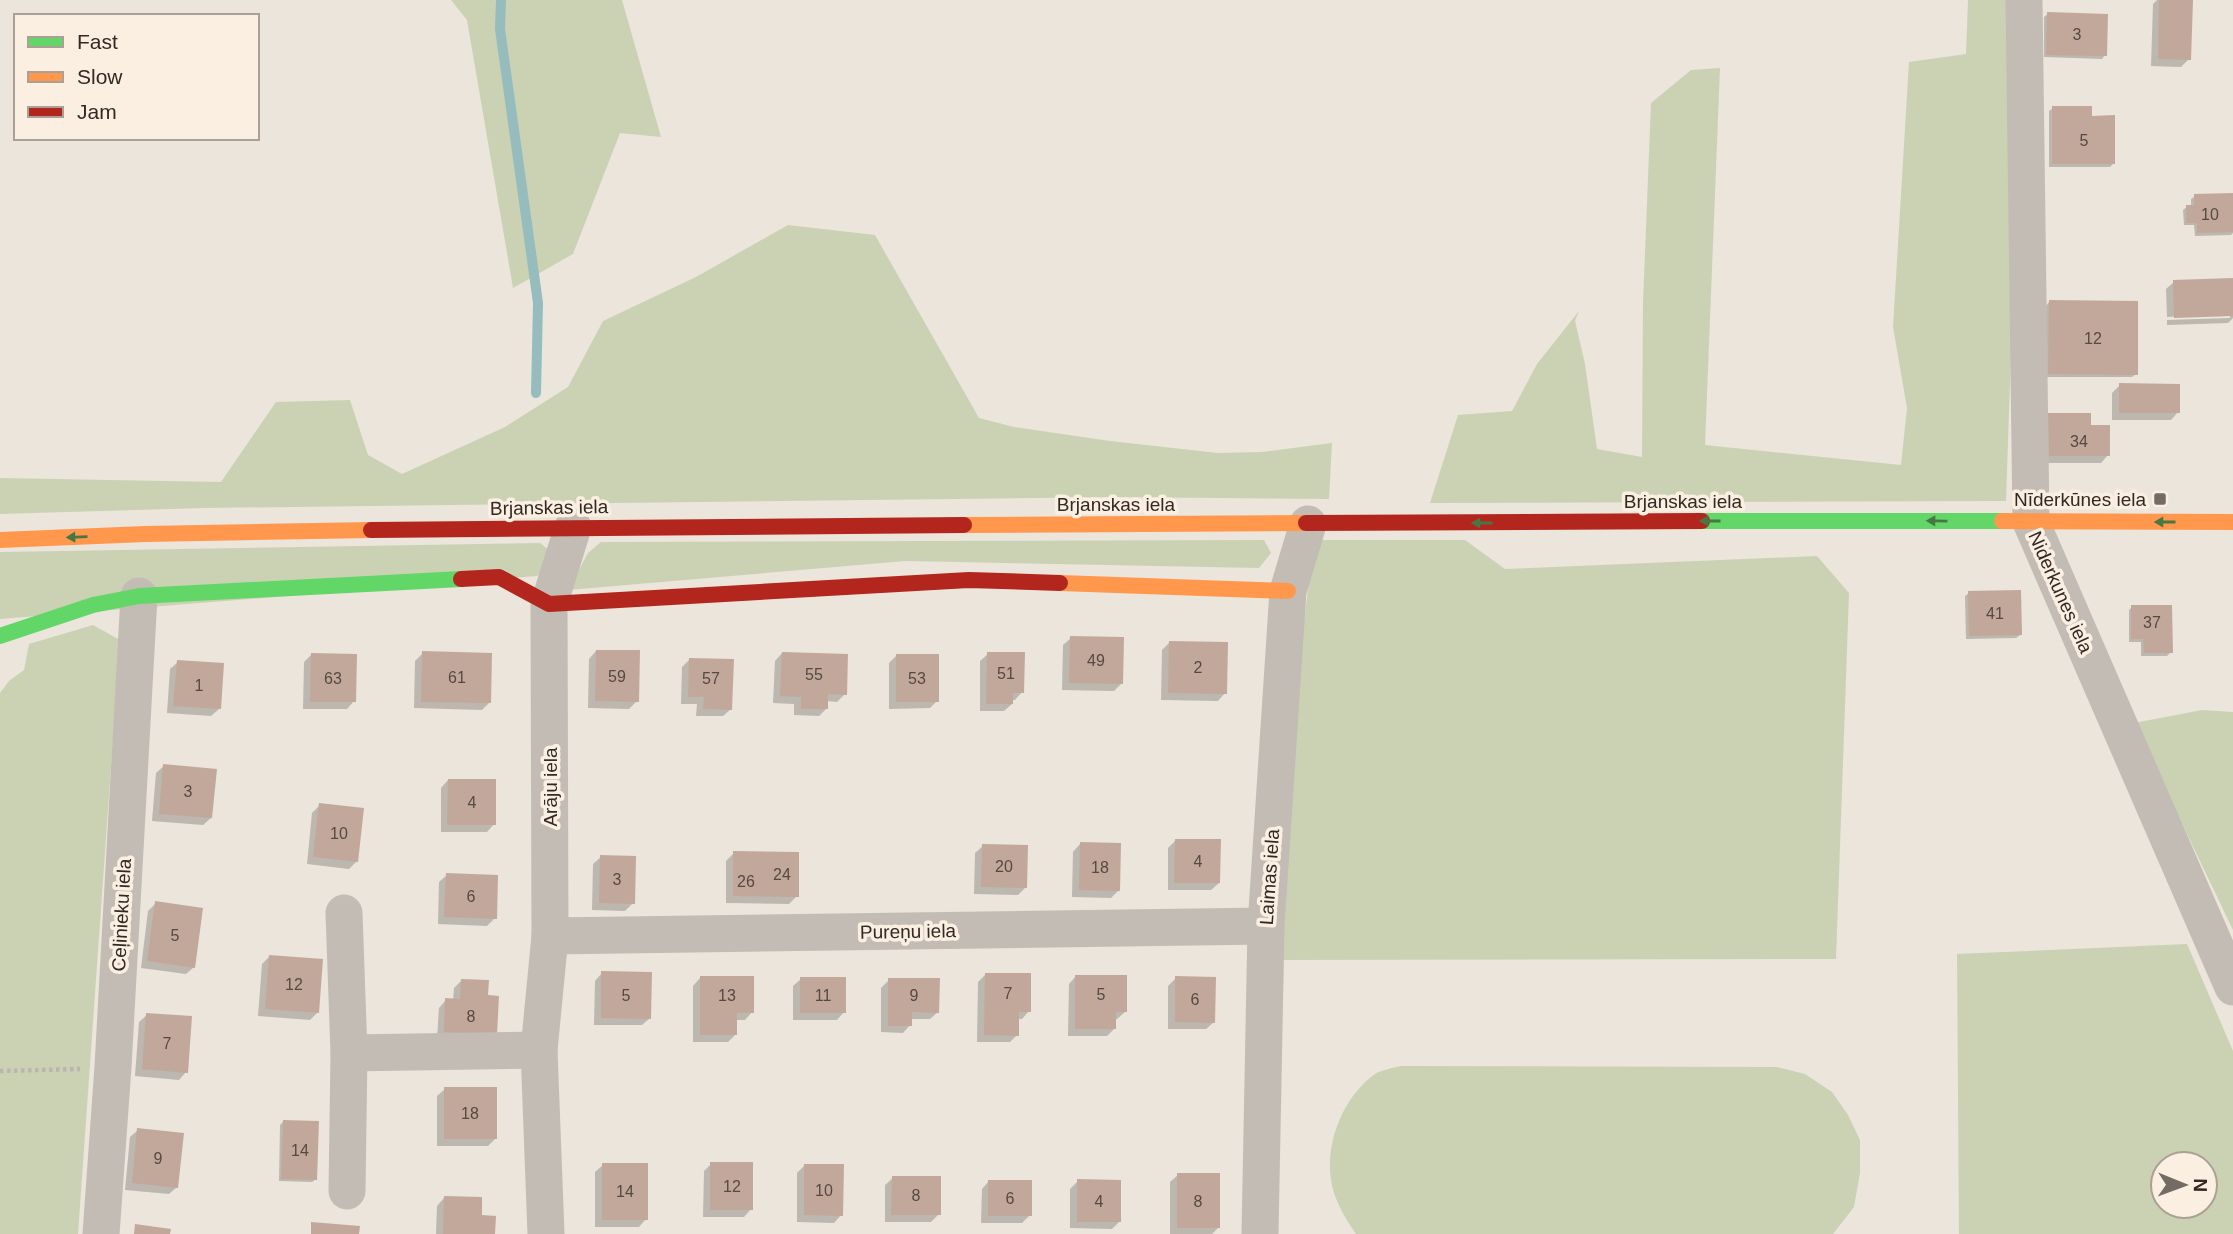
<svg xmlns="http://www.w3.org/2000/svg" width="2233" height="1234" viewBox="0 0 2233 1234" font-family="Arial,sans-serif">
<rect width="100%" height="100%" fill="#ebe5db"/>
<g fill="#cbd2b4" fill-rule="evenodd">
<polygon points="451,0 622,0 661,137 620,133 573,254 513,288 467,20"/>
<polygon points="1968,0 2023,0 2006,501 1430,503 1458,415 1512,411 1537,364 1579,311 1575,321 1585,364 1597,449 1642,457 1643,303 1651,103 1691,70 1720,68 1705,445 1901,465 1907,408 1893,327 1909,62 1966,54"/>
<polygon points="788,225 875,235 979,418 1014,427 1110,441 1218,453 1262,452 1332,443 1329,499 1114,497 204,508 0,514 0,478 221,482 276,402 350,400 368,455 402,474 505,427 568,387 603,321 696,277"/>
<polygon points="1264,540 1271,553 1259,568 906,561 568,590 588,553 601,542"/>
<polygon points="1314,540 1465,540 1505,569 1817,556 1849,593 1836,959 1277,960 1300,655"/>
<polygon points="540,543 549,550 549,566 537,576 0,619 0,552"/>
<polygon points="93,625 120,640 78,1234 0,1234 0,693 9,681 24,670 29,644"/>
<polygon points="2202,710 2233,712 2233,930 2134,723"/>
<path d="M2187 944 2233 1051V1234H1959L1957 954ZM2163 1164H2205V1206H2163Z"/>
<path d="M1401 1066 1777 1067 1805 1074 1832 1092 1848 1115 1860 1140V1173L1854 1207 1833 1234H1356C1345 1218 1334 1200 1331 1180 1325 1142 1344 1096 1375 1074 1382 1070 1393 1068 1401 1066Z"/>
</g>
<g fill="#0003">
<polygon points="2157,0 2191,0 2189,59 2181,67 2151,66 2153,4"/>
<polygon points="2048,14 2105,55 2102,59 2044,57 2044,17"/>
<polygon points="2053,108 2114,163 2110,167 2049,167 2049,111"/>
<polygon points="2233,195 2233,233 2231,235 2195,236 2194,225 2184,225 2183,210 2187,207 2191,207 2191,199 2195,196"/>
<polygon points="2233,280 2233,318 2228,323 2167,325 2167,320 2230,318 2230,314 2167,317 2166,289 2174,282"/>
<polygon points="2049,302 2136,374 2132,377 2045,377 2046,306"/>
<polygon points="2120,385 2178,412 2171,420 2112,420 2112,393"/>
<polygon points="2049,415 2089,427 2108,455 2101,463 2042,463 2041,422"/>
<polygon points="1969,593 2020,635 2016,638 1966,639 1965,596"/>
<polygon points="2132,607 2171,652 2167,656 2141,656 2141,642 2129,642 2129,610"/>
<polygon points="1071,638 1121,684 1114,691 1062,690 1063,645"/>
<polygon points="1169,643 1225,693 1218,701 1161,700 1162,650"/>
<polygon points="596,651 637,701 629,709 588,708 589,659"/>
<polygon points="423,653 489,703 482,710 414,708 415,661"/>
<polygon points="782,653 845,694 837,702 827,701 826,709 819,716 794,715 794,704 773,703 775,661"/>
<polygon points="988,654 1022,692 1015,700 1012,700 1012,704 1004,711 980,711 980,661"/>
<polygon points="311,655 354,701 347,709 303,709 304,662"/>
<polygon points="897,655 937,701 930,708 889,709 889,663"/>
<polygon points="690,659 731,709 723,716 696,716 697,704 681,704 682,667"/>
<polygon points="178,662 219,709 211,716 167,713 170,669"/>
<polygon points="164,766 211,818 203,825 152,821 156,773"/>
<polygon points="448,780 494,824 487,832 441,832 441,788"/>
<polygon points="320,805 357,861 349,869 307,864 312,813"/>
<polygon points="1175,841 1219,883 1211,890 1168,890 1168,848"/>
<polygon points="1080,844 1119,890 1111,898 1072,897 1073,852"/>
<polygon points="983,846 1025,888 1018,895 974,894 975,853"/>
<polygon points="734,853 797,896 789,904 726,903 726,861"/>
<polygon points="601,857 633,903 625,911 592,910 593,864"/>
<polygon points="447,875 495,918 487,926 438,924 439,882"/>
<polygon points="156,903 194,967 186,974 141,968 148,911"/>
<polygon points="269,957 317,1013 310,1020 258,1016 262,964"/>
<polygon points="602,973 650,1018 642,1025 594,1025 595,981"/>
<polygon points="985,975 1029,1011 1022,1019 1017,1019 1017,1035 1010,1042 977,1042 978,982"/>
<polygon points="1076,976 1125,1012 1117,1019 1114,1019 1114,1029 1107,1036 1068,1036 1069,984"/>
<polygon points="700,978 752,1012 745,1020 735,1020 735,1035 728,1042 693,1042 693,986"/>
<polygon points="1176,978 1214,1022 1206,1029 1168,1029 1168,986"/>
<polygon points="801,979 844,1012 837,1020 793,1020 793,986"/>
<polygon points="462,980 486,997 495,1034 437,1039 439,1008 446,1000 453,1001 454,988"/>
<polygon points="889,980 938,1012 930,1019 910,1019 910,1025 903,1033 881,1032 881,988"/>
<polygon points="147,1015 186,1072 179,1080 135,1076 139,1022"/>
<polygon points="445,1089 495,1139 488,1146 437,1146 437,1096"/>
<polygon points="283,1122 316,1179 312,1182 279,1181 280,1125"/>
<polygon points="138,1130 177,1187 169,1194 125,1190 130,1137"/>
<polygon points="711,1164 751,1209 744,1217 703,1217 704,1171"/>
<polygon points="603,1165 646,1219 639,1227 595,1227 595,1172"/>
<polygon points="804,1166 841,1215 834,1223 797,1222 797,1173"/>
<polygon points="1178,1175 1218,1228 1212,1234 1170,1234 1170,1182"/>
<polygon points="893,1178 939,1214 931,1222 885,1222 885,1185"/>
<polygon points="989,1181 1030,1215 1022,1223 981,1223 982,1189"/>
<polygon points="1078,1181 1120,1221 1112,1229 1070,1228 1070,1189"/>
<polygon points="444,1198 480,1217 494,1234 436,1234 437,1206"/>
</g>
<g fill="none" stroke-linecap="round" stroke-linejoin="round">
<polyline stroke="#96bcbe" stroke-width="10" points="501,0 500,29 538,303 536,393"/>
</g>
<g fill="#c1a89b">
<polygon points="2159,0 2193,0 2191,60 2158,59"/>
<polygon points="2047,12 2108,14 2107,56 2046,55"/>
<polygon points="2052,106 2092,106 2092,116 2115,115 2115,164 2052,164"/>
<polygon points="2233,193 2233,232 2197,233 2197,223 2186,223 2186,205 2194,205 2194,194"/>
<polygon points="2233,278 2233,316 2174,318 2173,280"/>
<polygon points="2049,300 2138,301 2138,375 2048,374"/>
<polygon points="2119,383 2180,384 2180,413 2119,413"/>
<polygon points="2048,413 2091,413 2091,425 2110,425 2110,456 2049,456"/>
<polygon points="2021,590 2022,635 1969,636 1968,591"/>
<polygon points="2131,605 2172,605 2173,653 2144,653 2143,639 2131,639"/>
<polygon points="1070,636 1124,637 1123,684 1069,683"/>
<polygon points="1169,641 1228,642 1227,694 1168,693"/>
<polygon points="596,650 640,650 639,702 595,701"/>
<polygon points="422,651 492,653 491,703 421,702"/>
<polygon points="782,652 848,654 847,695 828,694 828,709 801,709 801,697 780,696"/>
<polygon points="987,652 1025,652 1024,693 1013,693 1013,704 986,704"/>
<polygon points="311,653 357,654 356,702 310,702"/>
<rect x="896" y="654" width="43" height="48"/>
<polygon points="689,658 734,659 732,710 703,709 704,697 688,697"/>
<polygon points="177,660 224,663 221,709 173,706"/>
<polygon points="163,764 217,769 212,818 159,814"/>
<polygon points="448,779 496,779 496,825 447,825"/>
<polygon points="319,803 364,808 358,862 313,857"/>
<polygon points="1175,839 1221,839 1220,883 1174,883"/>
<polygon points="1080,842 1121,843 1120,891 1079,890"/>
<polygon points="982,844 1028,845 1027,888 981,887"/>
<polygon points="733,851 799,852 799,897 733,896"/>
<polygon points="600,855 636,856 635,904 599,903"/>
<polygon points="446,873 498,875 497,919 444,917"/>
<polygon points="155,901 203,908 195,968 147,961"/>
<polygon points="269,955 323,959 319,1013 265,1009"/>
<polygon points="601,971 652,972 651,1019 601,1018"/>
<polygon points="985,973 1031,973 1031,1012 1019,1012 1019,1036 984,1035"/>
<polygon points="1075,975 1127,975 1127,1012 1116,1012 1116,1029 1075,1029"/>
<polygon points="700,976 754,976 754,1013 737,1013 737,1035 700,1035"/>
<polygon points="1175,976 1216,977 1215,1023 1175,1022"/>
<rect x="800" y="977" width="46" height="36"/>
<polygon points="888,978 940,978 939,1013 912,1012 912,1026 888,1026"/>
<polygon points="461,979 489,980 488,995 499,996 497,1035 444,1032 445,998 460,999"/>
<polygon points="146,1013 192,1016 188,1073 142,1069"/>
<rect x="444" y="1087" width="53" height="52"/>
<polygon points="283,1120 319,1121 317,1180 281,1179"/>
<polygon points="137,1128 184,1133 178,1188 132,1183"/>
<rect x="710" y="1162" width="43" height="48"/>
<rect x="602" y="1163" width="46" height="57"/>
<polygon points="804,1164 844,1164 843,1216 804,1215"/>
<rect x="1177" y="1173" width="43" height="55"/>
<polygon points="892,1176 941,1176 941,1215 891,1215"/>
<polygon points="1077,1179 1121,1180 1121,1222 1077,1222"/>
<rect x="988" y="1180" width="44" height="36"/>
<polygon points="444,1196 482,1197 482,1215 496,1216 495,1234 443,1234"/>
<polygon points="311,1222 360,1226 359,1234 311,1234"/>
<polygon points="135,1224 171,1229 170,1234 134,1234"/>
</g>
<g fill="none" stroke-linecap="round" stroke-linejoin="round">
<polyline stroke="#bcb5ad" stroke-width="4.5" stroke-dasharray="3.5 3.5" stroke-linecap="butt" points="0,1071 80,1069"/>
<g stroke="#c3bcb5" stroke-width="37">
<polyline points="2024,0 2031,522 2233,987"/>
<polyline points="344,913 349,1053 539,1050"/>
<polyline points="550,936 1266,926"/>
<polyline points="347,1191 349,1053"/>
<polyline points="101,1234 113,1067 139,596"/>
<polyline points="546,1234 539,1050 550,936 549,604 573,527"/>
<polyline points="1260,1234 1266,926 1288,591 1308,524"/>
</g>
<g stroke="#63d668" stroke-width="16">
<polyline points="1702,521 2002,521"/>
<polyline points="0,636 93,605 139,596 461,579"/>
</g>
<g stroke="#ff974d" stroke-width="16">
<polyline points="2002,521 2233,522"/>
<polyline points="964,525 1306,523"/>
<polyline points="0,540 145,534 371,530"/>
<polyline points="1060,583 1288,591"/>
</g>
<g stroke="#b3261e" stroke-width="16">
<polyline points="1306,523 1702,521"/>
<polyline points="371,530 964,525"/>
<polyline points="461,579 499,577 549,604 969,580 1060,583"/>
</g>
</g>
<defs><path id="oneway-solid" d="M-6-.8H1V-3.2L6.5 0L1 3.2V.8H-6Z" transform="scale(1.75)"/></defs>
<g fill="#497743">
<use href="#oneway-solid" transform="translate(1710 521) rotate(180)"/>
<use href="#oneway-solid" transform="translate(1937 521) rotate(-179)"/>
<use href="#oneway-solid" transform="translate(2165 522) rotate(180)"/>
<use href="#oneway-solid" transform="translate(1482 523) rotate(180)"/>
<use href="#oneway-solid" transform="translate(77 537) rotate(178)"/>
</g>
<rect fill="#736b64" stroke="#faefe0" stroke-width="2.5" x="2153" y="492" width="14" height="14" rx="3.5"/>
<g text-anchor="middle" stroke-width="7" stroke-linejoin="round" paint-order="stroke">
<g font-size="16" fill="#564942">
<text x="2077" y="40">3</text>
<text x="2084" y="146">5</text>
<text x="2210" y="220">10</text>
<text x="2093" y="344">12</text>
<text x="2079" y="447">34</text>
<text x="1995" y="619">41</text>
<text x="2152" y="628">37</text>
<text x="1096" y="666">49</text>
<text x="1198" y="673">2</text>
<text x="1006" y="679">51</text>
<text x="814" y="680">55</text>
<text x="617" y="682">59</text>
<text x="457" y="683">61</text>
<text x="333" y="684">63</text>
<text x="711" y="684">57</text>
<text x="917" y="684">53</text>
<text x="199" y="691">1</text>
<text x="188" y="797">3</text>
<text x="472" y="808">4</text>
<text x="339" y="839">10</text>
<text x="1198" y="867">4</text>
<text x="1004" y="872">20</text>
<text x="1100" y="873">18</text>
<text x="782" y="880">24</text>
<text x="617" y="885">3</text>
<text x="746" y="887">26</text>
<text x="471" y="902">6</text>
<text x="175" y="941">5</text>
<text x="294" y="990">12</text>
<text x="1008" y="999">7</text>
<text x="1101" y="1000">5</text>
<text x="626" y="1001">5</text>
<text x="727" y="1001">13</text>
<text x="823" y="1001">11</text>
<text x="914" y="1001">9</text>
<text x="1195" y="1005">6</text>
<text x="471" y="1022">8</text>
<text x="167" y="1049">7</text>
<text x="470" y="1119">18</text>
<text x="300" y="1156">14</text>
<text x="158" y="1164">9</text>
<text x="732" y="1192">12</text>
<text x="824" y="1196">10</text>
<text x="625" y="1197">14</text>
<text x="916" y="1201">8</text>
<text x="1010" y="1204">6</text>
<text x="1099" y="1207">4</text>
<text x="1198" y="1207">8</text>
</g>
<g font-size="19" fill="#332924" stroke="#faefe0" text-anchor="end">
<text x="2146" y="506">Nīderkūnes iela</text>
</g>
<g font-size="19" fill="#332924" stroke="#faefe0">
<text x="1683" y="508">Brjanskas iela</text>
<text x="1116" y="511">Brjanskas iela</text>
<text transform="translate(549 507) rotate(-1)" y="7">Brjanskas iela</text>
<text transform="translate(2061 592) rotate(66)" y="7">Niderkunes iela</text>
<text transform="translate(550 787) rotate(-90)" y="7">Arāju iela</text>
<text transform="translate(1269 877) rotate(-86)" y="7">Laimas iela</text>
<text transform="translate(121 915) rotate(-87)" y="7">Ceļinieku iela</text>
<text transform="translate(908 931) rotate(-1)" y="7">Pureņu iela</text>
</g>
</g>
<rect x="14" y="14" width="245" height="126" fill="#faefe0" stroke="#aaa095" stroke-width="2"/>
<rect x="28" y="37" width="35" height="10" fill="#63d668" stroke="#aaa095" stroke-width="2"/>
<text x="77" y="49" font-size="21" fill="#332924">Fast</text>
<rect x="28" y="72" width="35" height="10" fill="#ff974d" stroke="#aaa095" stroke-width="2"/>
<text x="77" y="84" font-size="21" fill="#332924">Slow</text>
<rect x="28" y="107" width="35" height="10" fill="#b3261e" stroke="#aaa095" stroke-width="2"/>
<text x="77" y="119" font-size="21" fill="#332924">Jam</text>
<g transform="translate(2184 1185) rotate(91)"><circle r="33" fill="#faefe0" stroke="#aaa095" stroke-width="2"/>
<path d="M0-5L12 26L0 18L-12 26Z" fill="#736b64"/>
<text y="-10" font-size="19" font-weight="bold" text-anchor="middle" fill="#332924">N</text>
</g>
</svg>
